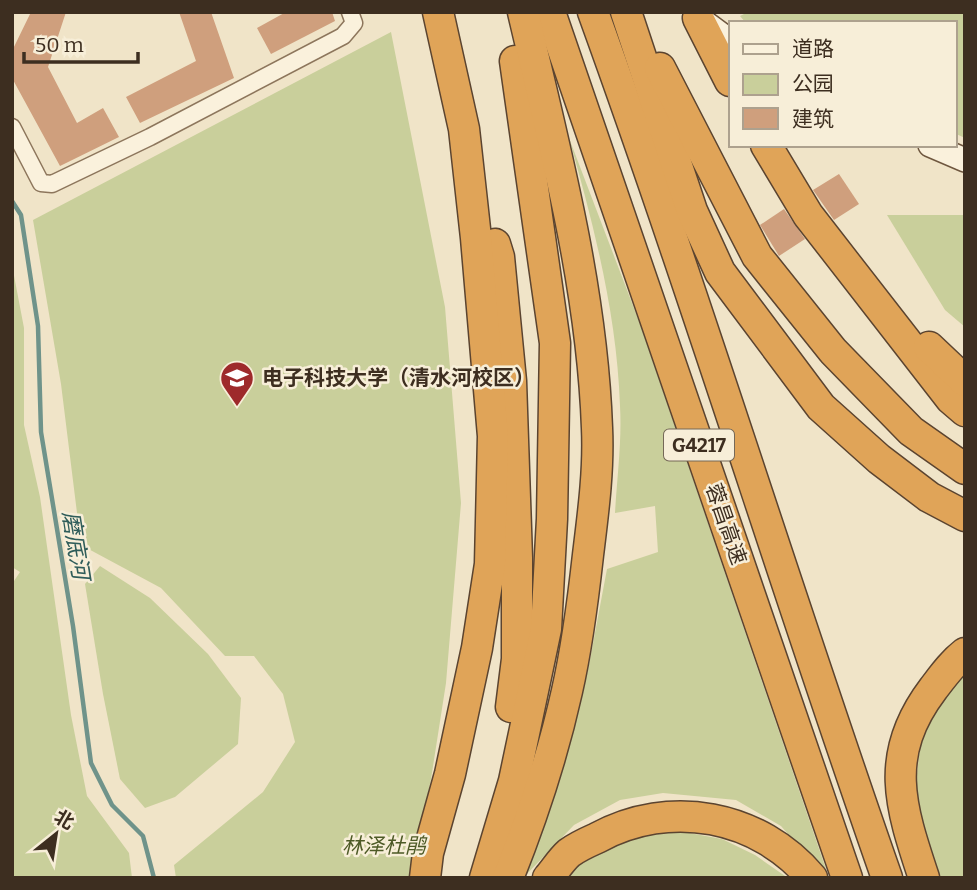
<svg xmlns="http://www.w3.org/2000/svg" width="977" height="890" viewBox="0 0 977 890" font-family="Bitter,'Noto Sans SC',serif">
<rect width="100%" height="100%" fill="#f0e4c8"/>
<g fill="#c9cf9b">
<polygon points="748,12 965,12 965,138 954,133 954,23 746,23 740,16"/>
<polygon points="391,32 445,307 461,503 446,683 431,779 410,878 176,878 174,865 263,792 295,742 283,694 254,656 225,656 161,588 81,545 61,384 33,220"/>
<path d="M569 138 640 324 829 878H826L781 826 736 800 663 793 620 800 574 825 523 878 559 782 588 670 607 569 658 552 655 506 615 513C617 478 622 441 620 406 617 315 594 226 569 138Z"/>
<polygon points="887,215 965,215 965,327 945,310"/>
<polygon points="12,265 24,328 24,425 40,497 71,715 87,796 129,853 132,878 12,878 12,584 20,572 12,567"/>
<polygon points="100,566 150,598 208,654 241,698 238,744 175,797 145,808 120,779 103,694 85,584"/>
<polygon points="965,663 965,878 937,878 914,800 921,738 929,718"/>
<polygon points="647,830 684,832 722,839 755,855 788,878 561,878 583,858"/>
</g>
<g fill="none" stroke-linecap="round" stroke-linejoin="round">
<polyline stroke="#6f938a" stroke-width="4.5" points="12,201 21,215 38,326 41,432 73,626 91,763 112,805 143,836 154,878"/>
</g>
<g fill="#cf9f7d">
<polygon points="31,12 66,12 48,67 77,123 103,108 119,137 60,166 12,78 12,51"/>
<polygon points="179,12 211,12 234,78 140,123 126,97 196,61"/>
<polygon points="286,12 332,12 335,21 271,54 257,28"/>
<polygon points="839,174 859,204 834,220 813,190"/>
<polygon points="784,209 805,239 779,256 760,225"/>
</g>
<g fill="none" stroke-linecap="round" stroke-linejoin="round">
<g stroke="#8d765c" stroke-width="19">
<polyline id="street" points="12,127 41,183 52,184 150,137 343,36 354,23 350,12"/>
</g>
<g stroke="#6f573f" stroke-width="26">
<g id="secondary">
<polyline points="699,18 730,41"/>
<polyline points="930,145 965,160"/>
</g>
</g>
<g stroke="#5b4430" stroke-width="33">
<g id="highway">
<polyline points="550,12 847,878"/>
<path d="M593 12C697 299 786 590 887 878"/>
<polyline points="626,12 692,211 720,272 821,407 879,459 929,497 965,516"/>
<polyline points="698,18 730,81"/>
<polyline points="660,68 757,256 833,351 911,431 965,469"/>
<polyline points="766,145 808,215 951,399 965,411"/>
<polyline points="495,244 499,257 511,381 517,558 517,659 511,707"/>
<polyline points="929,347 965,381"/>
<polyline points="425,878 428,853 450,774 477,648 490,564 493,436 476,238 464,129 438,12"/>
<polyline points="485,878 514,781 546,629 552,519 555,343 515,61"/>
<path d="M508 878C532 818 553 754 567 691 577 647 583 600 588 555 593 514 599 470 597 428 592 287 555 149 523 12"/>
<path d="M548 878C555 870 561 860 569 853 577 847 588 842 597 838 670 798 759 815 812 878"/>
<path d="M924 878C900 806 883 755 933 689 943 676 952 663 965 653"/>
</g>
</g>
<use href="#street" stroke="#faf1dc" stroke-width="16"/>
<use href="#secondary" stroke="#faf1dc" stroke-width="23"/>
<use href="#highway" stroke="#e0a458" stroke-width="30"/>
</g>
<defs>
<g id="university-pin" transform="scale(1.75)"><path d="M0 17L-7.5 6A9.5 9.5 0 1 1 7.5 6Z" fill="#9e2a2b" stroke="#f7eed8"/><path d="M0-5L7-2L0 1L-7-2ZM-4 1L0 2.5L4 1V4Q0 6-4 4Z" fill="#fff"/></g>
</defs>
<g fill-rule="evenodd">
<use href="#university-pin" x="237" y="378"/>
</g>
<g text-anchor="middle" stroke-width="5" stroke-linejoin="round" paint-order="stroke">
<rect fill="#f7eed8" stroke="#756857" stroke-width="2" x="664" y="429.5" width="70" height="31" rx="5"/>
<g font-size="19" font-weight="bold" fill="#3d2e20">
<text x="699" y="452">G4217</text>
</g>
<g font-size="21" font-weight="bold" fill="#3d2e20" stroke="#f7eed8" text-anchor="start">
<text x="262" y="385">电子科技大学（清水河校区）</text>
</g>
<g font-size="21" fill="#3d2e20" stroke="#f7eed8">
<text transform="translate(726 524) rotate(71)" y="7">蓉昌高速</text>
</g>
<g font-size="21" font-style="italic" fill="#4d5a26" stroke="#f7eed8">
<text x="384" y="853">林泽杜鹃</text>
</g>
<g font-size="23" font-style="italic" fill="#2f5d5a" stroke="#f7eed8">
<text transform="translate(76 545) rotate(81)" y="8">磨底河</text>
</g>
</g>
<rect width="977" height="890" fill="none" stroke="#3d2e20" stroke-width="28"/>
<rect x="729" y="21" width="228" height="126" fill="#f7eed8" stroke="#ada18e" stroke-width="2"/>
<rect x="743" y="44" width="35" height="10" fill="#faf1dc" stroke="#ada18e" stroke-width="2"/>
<text x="792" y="56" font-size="21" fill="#3d2e20">道路</text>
<rect x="743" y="74" width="35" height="21" fill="#c9cf9b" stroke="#ada18e" stroke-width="2"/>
<text x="792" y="91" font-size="21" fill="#3d2e20">公园</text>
<rect x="743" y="108" width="35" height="21" fill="#cf9f7d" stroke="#ada18e" stroke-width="2"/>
<text x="792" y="126" font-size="21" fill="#3d2e20">建筑</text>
<g transform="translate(56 834) rotate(30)" stroke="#f7eed8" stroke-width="5" paint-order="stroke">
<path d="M0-5L12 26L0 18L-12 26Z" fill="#3d2e20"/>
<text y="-10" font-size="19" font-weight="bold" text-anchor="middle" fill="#3d2e20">北</text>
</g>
<path d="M24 52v10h114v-10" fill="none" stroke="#3d2e20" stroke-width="3.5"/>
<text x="35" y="52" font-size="21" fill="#3d2e20" stroke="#f7eed8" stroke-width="5" paint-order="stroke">50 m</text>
</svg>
